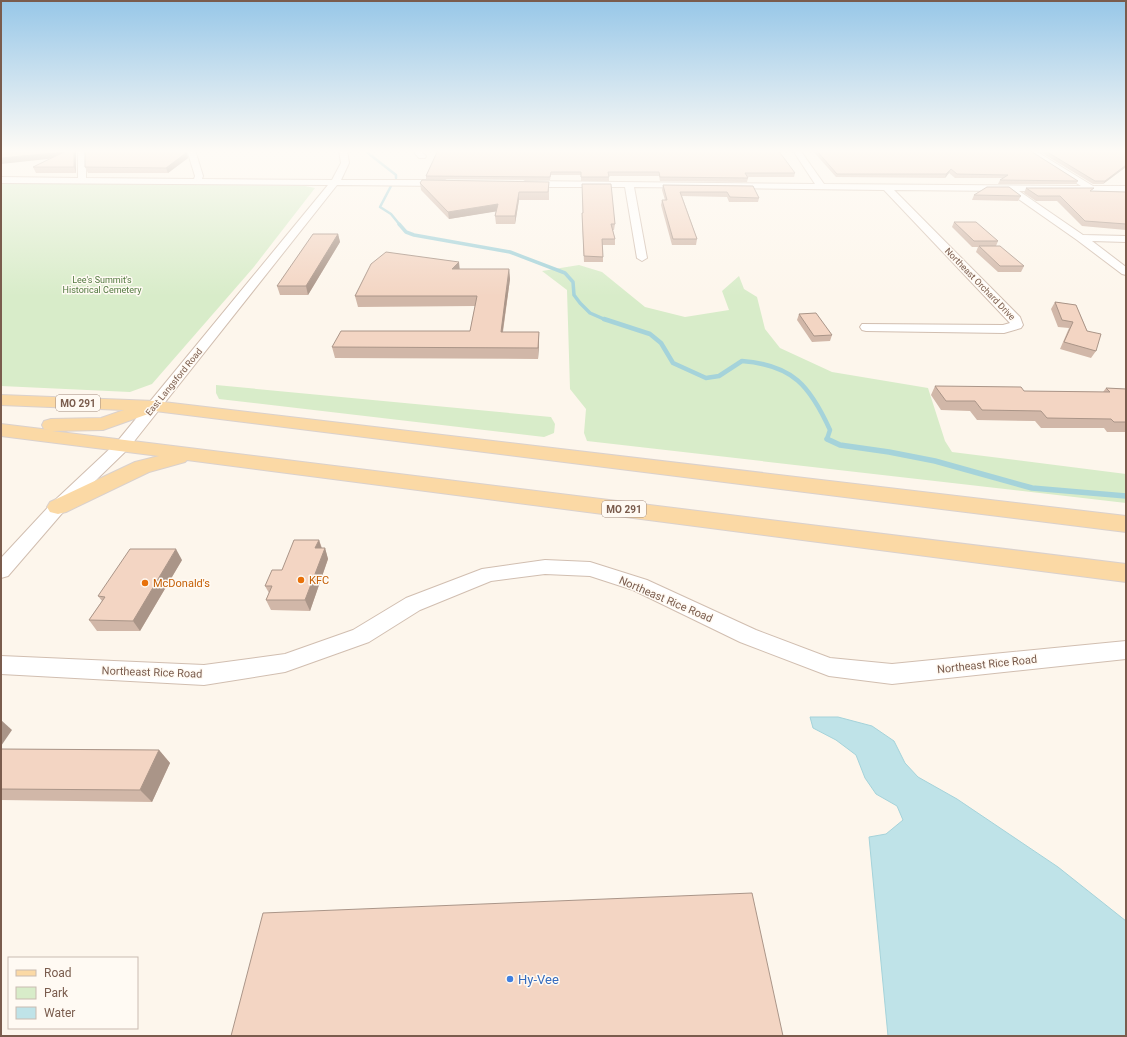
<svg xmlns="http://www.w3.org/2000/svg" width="1127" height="1037" viewBox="0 0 1127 1037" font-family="Roboto,sans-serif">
<rect width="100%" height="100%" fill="#fdf6ec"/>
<g fill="#d8ecc9">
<polygon points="1,183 305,186 315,188 253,268 152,384 130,392 1,386"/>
<polygon points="579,265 602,272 645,307 685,317 729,310 722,291 739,276 744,289 757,297 765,329 780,348 832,372 928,388 945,441 952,452 1126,474 1126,503 587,441 584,433 586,409 570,389 567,290 542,271"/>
<polygon points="216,385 551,417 555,424 554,433 544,437 219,399 216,393"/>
</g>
<polygon fill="#bfe3e8" stroke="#a5d3da" points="810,717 838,717 872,726 894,741 905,763 918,777 957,799 1058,867 1126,921 1126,1036 888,1036 869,837 886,834 903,820 897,806 876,794 865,778 856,755 836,740 813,728"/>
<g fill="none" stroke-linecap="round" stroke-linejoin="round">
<g stroke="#a5d3da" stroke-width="2.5">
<polyline points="364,150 396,175 396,178"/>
<polyline points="391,186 380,207 391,214 400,225"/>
</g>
<polyline stroke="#a5d3da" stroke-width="3.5" points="399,224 406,232 414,235 510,252 565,273 573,282 574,295 580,303 590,313 606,320"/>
<path stroke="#a5d3da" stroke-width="4.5" d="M604 319 650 334 661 343 673 363 706 378 719 376 742 361C793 365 810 386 830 430L827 439 829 440"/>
<polyline stroke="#a5d3da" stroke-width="5.5" points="827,439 840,445 889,452 935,461 1032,488 1126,496"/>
<g stroke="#d1beb0" stroke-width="2">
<g id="minor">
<polygon points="78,150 86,150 86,178 194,179 195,176 187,150 195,150 203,176 202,179 332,180 341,163 339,150 347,150 349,163 341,180 445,180 449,183 445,186 337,185 128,449 64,511 8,576 1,578 1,558 52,503 116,443 328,185 1,183 1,177 78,178"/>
<polygon points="412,150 420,150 426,156 425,158 419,158"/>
<polygon points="789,150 800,150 824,184 1081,186 1024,150 1034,150 1093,186 1126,186 1126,192 1019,191 1083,235 1126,236 1126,242 1092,241 1126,267 1126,275 1122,274 1077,240 1007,191 894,190 1020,317 1023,325 1021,328 1004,333 866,331 862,330 860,327 862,324 1003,325 1010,323 884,190 634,187 647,258 642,261 637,258 625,187 525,187 521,184 525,181 815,184 794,152"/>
<polygon points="545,560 590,562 647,580 756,630 830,658 892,664 1126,641 1126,659 892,684 829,676 740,642 633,590 590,576 545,574 491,581 420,610 369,642 285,672 204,685 1,674 1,656 204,665 285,654 353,630 406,598 482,569"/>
</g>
</g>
<g stroke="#dad1cd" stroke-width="2">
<polygon id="major" points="1,395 155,401 1126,516 1126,532 155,411 150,411 148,414 103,430 52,431 1126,564 1126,582 187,460 185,462 149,472 66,512 58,514 50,512 47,507 50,502 135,462 159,456 1,436 1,424 50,430 44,429 42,425 44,421 51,419 101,418 124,410 1,405"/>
</g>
<use href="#minor" fill="#fff" fill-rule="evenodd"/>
<use href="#major" fill="#fbd9a5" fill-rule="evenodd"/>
</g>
<g fill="#d1b7a8">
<polygon points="76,150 76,173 36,173 33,167 50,159"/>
<polygon points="85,150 186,150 188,158 168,173 88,173 85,167"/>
<polygon points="438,150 795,173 794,177 747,177 748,178 747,182 660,181 659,176 609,176 609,181 581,181 581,175 551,175 550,180 426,179 426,176"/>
<polygon points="812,150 1029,150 1078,181 1076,184 998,184 1000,180 1003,178 955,178 949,173 945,178 836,177"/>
<polygon points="1037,150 1126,150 1126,167 1103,184 1093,184"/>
<polygon points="549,182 549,200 519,200 515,224 496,224 495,216 496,211 449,219 421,190 420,183"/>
<polygon points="582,184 615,224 614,230 613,230 615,239 615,245 602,245 603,257 603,262 584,262 582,219 582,213 583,213"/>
<polygon points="663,185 753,186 759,198 758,202 729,202 727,197 682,196 697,239 696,245 672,245 661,205 662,200 665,200 662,190"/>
<polygon points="1026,188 1093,191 1126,192 1126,230 1082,226 1057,201 1036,201 1024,193"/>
<polygon points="974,195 1021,196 1018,201 972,200"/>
<polygon points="954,222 998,241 996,246 1024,266 1021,272 998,272 976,252 978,247 972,247 952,227"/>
<polygon points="338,234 340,242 308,295 280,295 277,286"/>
<polygon points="460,269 509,269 510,279 503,332 539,332 539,343 538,359 335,358 332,347 470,331 475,306 358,307 355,296"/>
<polygon points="1055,302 1076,305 1096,351 1091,358 1060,349 1069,328 1058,327 1051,309"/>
<polygon points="799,314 832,335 830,341 812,342 797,320"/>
<polygon points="935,386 1024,391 1103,392 1106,388 1126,389 1126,432 1107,432 1104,428 1041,428 1035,421 977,420 970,411 941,410 931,395"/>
<polygon points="319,540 322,548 325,548 328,559 310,611 271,610 266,600 269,593 265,586 282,570"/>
<polygon points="182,560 140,631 97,631 89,620 102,601 98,596"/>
<polygon points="1,749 159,750 170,763 152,802 1,800"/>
</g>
<g fill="#aa9588">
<polygon points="74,150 76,150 76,173 74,167"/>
<polygon points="186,150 188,158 168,173 166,168"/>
<polygon points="64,152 66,157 1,164 1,158"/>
<polygon points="1126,165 1126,167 1103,184 1105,181"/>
<polygon points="951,169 949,173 945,178 946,174"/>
<polygon points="519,192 519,200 515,224 515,216"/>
<polygon points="498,204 499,211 449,219 448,212"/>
<polygon points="338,234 340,242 308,295 306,286"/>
<polygon points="459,262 460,272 452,269"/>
<polygon points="509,269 510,279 501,343 501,332"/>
<polygon points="539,332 539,343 538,359 538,348"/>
<polygon points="319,540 322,550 315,548"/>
<polygon points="325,548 328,559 310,611 305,600"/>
<polygon points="176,549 182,560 140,631 133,621"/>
<polygon points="1,720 12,730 1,746"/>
<polygon points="159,750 170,763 152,802 140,790"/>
</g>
<g fill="#f3d5c3" stroke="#aa9588">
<polygon points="1,150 74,150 74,167 33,167 64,152 1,158"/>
<polygon points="85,150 185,150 186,153 166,168 85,167"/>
<polygon points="438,150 778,150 795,173 745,173 748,178 660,177 659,172 608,172 609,177 581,177 581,172 551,172 550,177 426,176"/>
<polygon points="816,150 1029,150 1078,181 1000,180 1008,175 957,174 951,169 946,174 837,174"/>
<polygon points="1044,150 1126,150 1126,165 1105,181 1095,181"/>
<polygon points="422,180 549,182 548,192 519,192 515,216 495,216 498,204 448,212 420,183"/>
<polygon points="582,184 611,184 615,224 611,224 615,239 602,239 603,257 584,256 582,213 583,213"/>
<polygon points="663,185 753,186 759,198 730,197 727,192 680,192 697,239 673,239 662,200 667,200"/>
<polygon points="987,187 1009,187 1021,196 974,195"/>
<polygon points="1026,188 1094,188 1090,191 1126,192 1126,224 1085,221 1060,196 1038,196"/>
<polygon points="954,222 976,222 998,241 974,241"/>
<polygon points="313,234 338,234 306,286 277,286"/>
<polygon points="979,246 1000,246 1024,266 1000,266"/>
<polygon points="386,252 459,262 452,269 509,269 501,332 539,332 538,348 332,347 341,331 470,331 477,296 355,296 371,264"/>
<polygon points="1055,302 1076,305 1087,331 1101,334 1096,351 1064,342 1073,322 1062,320"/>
<polygon points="816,313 832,335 814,336 799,314"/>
<polygon points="935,386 1021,387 1024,391 1110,392 1106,388 1126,389 1126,422 1114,422 1111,419 1047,418 1041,411 982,410 975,401 946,401"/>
<polygon points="294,540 319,540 315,548 325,548 305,600 266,600 272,586 265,586 272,570 282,570"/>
<polygon points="130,549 176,549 133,621 89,620 105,597 98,596"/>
<polygon points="1,749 159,750 140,790 1,789"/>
<polygon points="752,893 783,1036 231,1036 263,913"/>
</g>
<linearGradient id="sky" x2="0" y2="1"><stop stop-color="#97c7e8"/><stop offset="0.51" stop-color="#fefbf6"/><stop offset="1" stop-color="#fefbf6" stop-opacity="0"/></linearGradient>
<rect width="1127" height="296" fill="url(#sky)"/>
<g fill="#e8710a" stroke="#fffaf3" stroke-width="1.5">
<circle cx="301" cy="580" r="4"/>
<circle cx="145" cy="583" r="4"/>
</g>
<circle fill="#3f7fe0" stroke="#fffaf3" stroke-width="1.5" cx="510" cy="979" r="4"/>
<g text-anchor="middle" stroke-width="3" stroke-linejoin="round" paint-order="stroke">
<g font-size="9" fill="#537a41" stroke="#fffaf3">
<text x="102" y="283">Lee's Summit's<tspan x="102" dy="10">Historical Cemetery</tspan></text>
</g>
<g font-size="9" fill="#7a5c4d" stroke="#fffaf3">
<text transform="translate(980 284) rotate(46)" y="3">Northeast Orchard Drive</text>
<text transform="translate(174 382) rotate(-51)" y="3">East Langsford Road</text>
</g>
<g fill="#fffaf3" stroke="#a28b7f" stroke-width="1">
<rect x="56" y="395" width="44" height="16" rx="3"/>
<rect x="602" y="501" width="44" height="16" rx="3"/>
</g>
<g font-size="10" font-weight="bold" fill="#7a5c4d">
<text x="78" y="407">MO 291</text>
<text x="624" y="513">MO 291</text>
</g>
<g font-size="11" fill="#c56008" stroke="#fffaf3" text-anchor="start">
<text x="309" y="584">KFC</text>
<text x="153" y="587">McDonald's</text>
</g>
<g font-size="11" fill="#7a5c4d" stroke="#fffaf3">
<text transform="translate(666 599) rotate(23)" y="4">Northeast Rice Road</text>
<text transform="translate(987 664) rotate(-6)" y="4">Northeast Rice Road</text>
<text transform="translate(152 672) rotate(2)" y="4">Northeast Rice Road</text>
</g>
<g font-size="13" fill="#366cbe" stroke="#fffaf3" text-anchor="start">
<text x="518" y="984">Hy-Vee</text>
</g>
</g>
<rect width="1127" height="1037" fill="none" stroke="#7a5c4d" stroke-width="4"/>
<rect x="8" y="957" width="130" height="72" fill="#fffaf3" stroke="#cabbb1"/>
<rect x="16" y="970" width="20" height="6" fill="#fbd9a5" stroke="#cabbb1"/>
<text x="44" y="977" font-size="12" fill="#7a5c4d">Road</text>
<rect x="16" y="987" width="20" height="12" fill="#d8ecc9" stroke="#cabbb1"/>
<text x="44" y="997" font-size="12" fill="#7a5c4d">Park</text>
<rect x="16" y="1007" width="20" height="12" fill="#bfe3e8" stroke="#cabbb1"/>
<text x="44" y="1017" font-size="12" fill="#7a5c4d">Water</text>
</svg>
